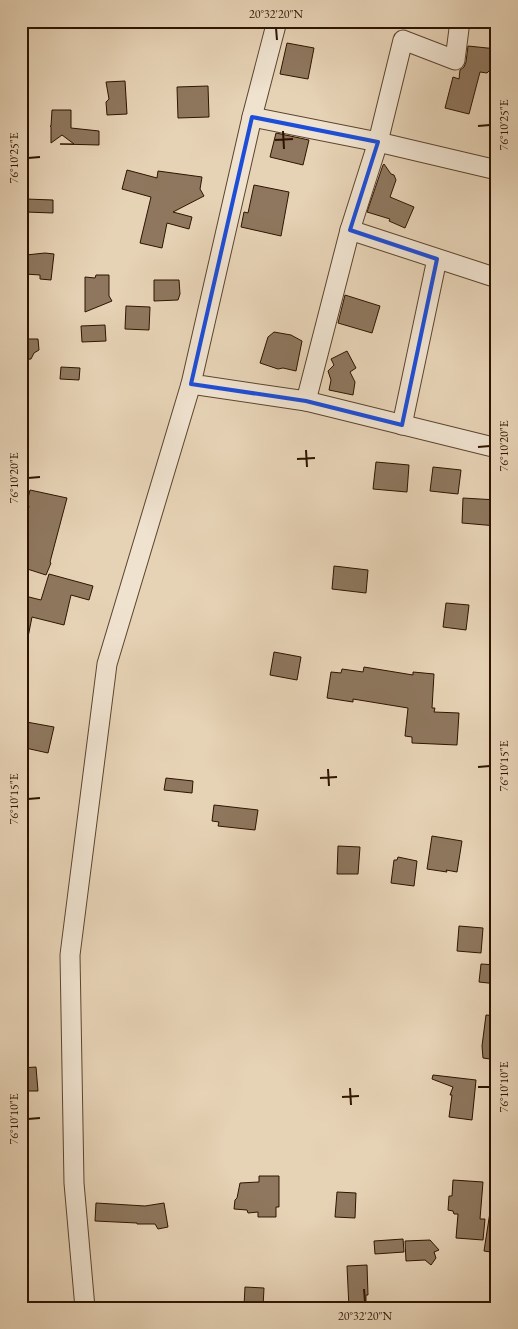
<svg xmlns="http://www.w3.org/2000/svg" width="518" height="1329" viewBox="0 0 518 1329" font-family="'EB Garamond',serif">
<rect width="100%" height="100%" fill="#e6d2b5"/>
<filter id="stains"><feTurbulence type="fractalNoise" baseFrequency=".004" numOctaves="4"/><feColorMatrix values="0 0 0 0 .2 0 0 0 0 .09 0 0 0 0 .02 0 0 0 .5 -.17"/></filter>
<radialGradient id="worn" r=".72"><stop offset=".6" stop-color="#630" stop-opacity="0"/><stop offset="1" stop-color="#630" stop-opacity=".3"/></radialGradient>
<g fill="#8e775e" stroke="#2e1400">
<polygon points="287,43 314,48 308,79 280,74"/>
<polygon points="468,46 497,49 497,71 489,71 487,73 480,72 469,114 445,108 453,77 459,79 460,70 464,67 466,62"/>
<polygon points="125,81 127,114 107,115 106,102 109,99 106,82"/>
<polygon points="208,86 209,117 178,118 177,87"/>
<polygon points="52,110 71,110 71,128 99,131 99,145 60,144 74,144 62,135 51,143 51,127 50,126 51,126"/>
<polygon points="276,133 309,140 303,165 270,157"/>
<polygon points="384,164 391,174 394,175 396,180 390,197 414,207 405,228 389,221 390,219 367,212 383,165"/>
<polygon points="127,170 157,178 158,171 202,177 200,189 204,196 173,212 192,217 189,229 167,223 162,248 140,243 151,197 122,189"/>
<polygon points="254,185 289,192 281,236 241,227 244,212 248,213"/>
<polygon points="26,199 53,200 53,213 26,212"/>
<polygon points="45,253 54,254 51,280 40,279 40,275 25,274 26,255"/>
<polygon points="96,275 109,275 109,296 112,301 85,312 85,277 95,278"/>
<polygon points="154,280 179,280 180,294 178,300 154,301"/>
<polygon points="345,295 380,306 372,333 338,323"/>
<polygon points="126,306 150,307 149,330 125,329"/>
<polygon points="105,325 106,341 82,342 81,326"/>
<polygon points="274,332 291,335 302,341 296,371 283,368 278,369 260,363 268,337"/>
<polygon points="22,339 38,339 39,350 34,353 31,359 21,360"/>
<polygon points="347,351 356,368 350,372 355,382 353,395 329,390 331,380 328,371 334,365 331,359"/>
<polygon points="61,367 80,368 79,380 60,379"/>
<polygon points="376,462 409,465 407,492 373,489"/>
<polygon points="433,467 461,470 458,494 430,491"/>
<polygon points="30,490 67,498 50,562 51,563 46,575 21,567 21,554 27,536 22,535 29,506 26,506"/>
<polygon points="463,498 497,500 497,526 462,523"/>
<polygon points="334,566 368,570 366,593 332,589"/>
<polygon points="49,574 93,586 89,600 71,595 64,625 32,617 27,642 21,641 21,595 41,600"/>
<polygon points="446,603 469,605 466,630 443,627"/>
<polygon points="274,652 301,657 297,680 270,675"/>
<polygon points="364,667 413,675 413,672 434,674 432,708 435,708 434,712 459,713 457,745 412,743 412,737 405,736 408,708 353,699 353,702 327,698 331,672 341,673 342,669 363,672"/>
<polygon points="21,721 54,727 48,753 21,747"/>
<polygon points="166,778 193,781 192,793 164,790"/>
<polygon points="214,805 258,810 255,830 218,826 219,822 212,821"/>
<polygon points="432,836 462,841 457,872 446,870 447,872 427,869"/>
<polygon points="338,846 360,847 358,874 337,874"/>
<polygon points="398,857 417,861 414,886 391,883 394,860 397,860"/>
<polygon points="459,926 483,928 481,953 457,951"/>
<polygon points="481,964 497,965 497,984 479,982"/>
<polygon points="486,1015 497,1016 497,1060 483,1058 482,1046"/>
<polygon points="36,1067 38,1091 21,1091 21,1068"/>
<polygon points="433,1075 476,1080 472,1120 449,1117 452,1095 450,1095 453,1087 432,1079"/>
<polygon points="259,1176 279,1176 279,1207 276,1207 276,1217 258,1217 258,1212 248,1213 247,1210 234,1209 235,1200 237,1198 240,1183 259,1182"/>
<polygon points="453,1180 483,1182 480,1219 485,1219 483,1240 456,1238 458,1214 454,1214 453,1211 448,1210 449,1196 452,1196"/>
<polygon points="337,1192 356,1193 355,1218 335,1217"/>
<polygon points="96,1203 145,1206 164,1203 168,1227 158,1229 155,1224 137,1224 137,1223 95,1221"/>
<polygon points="490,1212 497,1213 497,1253 484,1251"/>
<polygon points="403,1239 404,1252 375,1254 374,1241"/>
<polygon points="430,1240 439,1250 434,1252 436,1258 431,1265 425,1260 406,1261 405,1241"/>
<polygon points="367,1265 368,1295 366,1295 366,1308 349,1308 347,1266"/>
<polygon points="245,1287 264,1288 263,1307 244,1306"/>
</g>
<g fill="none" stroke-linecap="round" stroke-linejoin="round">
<g stroke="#5c442d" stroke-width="21">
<g id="minor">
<polyline points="277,21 252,117 191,384 306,401 497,448"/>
<polyline points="252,117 378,142 497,170"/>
<polyline points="350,230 497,278"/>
<polyline points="306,401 350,230 378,142 403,40 455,60 460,21"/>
<polyline points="402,425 437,259"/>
<polyline points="85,1308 74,1183 70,955 107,664 191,384"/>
</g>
</g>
<use href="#minor" stroke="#efe2cf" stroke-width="19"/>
</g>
<path fill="none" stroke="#1d4ed8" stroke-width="4" stroke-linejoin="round" d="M252 117 378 142 350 230 437 259 402 425 306 401 191 384Z"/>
<path fill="none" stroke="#2e1400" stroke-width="2" d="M276 28 277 40M478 126 490 125M283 131 284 149M275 140 293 139M28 158 40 157M478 447 490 446M306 450 307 467M297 459 315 458M28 478 40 477M478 767 490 766M328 769 329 786M320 778 337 777M28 799 40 798M478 1087H490M350 1088 351 1105M342 1097 359 1096M28 1119 40 1118M364 1289 365 1302"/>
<rect width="518" height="1329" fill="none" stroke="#e6d2b5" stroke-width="55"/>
<rect x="28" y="28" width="462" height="1274" fill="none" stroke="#2e1400" stroke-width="2"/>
<g font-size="12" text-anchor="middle" fill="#2e1400">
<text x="276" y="18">20°32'20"N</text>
<text transform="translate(504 125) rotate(-90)" y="4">76°10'25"E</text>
<text transform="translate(14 158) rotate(-90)" y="4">76°10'25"E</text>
<text transform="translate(504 446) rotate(-90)" y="4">76°10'20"E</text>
<text transform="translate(14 478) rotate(-90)" y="4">76°10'20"E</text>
<text transform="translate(504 766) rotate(-90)" y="4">76°10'15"E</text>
<text transform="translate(14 799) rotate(-90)" y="4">76°10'15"E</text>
<text transform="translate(504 1087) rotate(-90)" y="4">76°10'10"E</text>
<text transform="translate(14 1119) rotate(-90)" y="4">76°10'10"E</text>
<text x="365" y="1320">20°32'20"N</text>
</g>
<rect width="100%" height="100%" filter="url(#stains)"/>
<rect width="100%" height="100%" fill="url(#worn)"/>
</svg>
